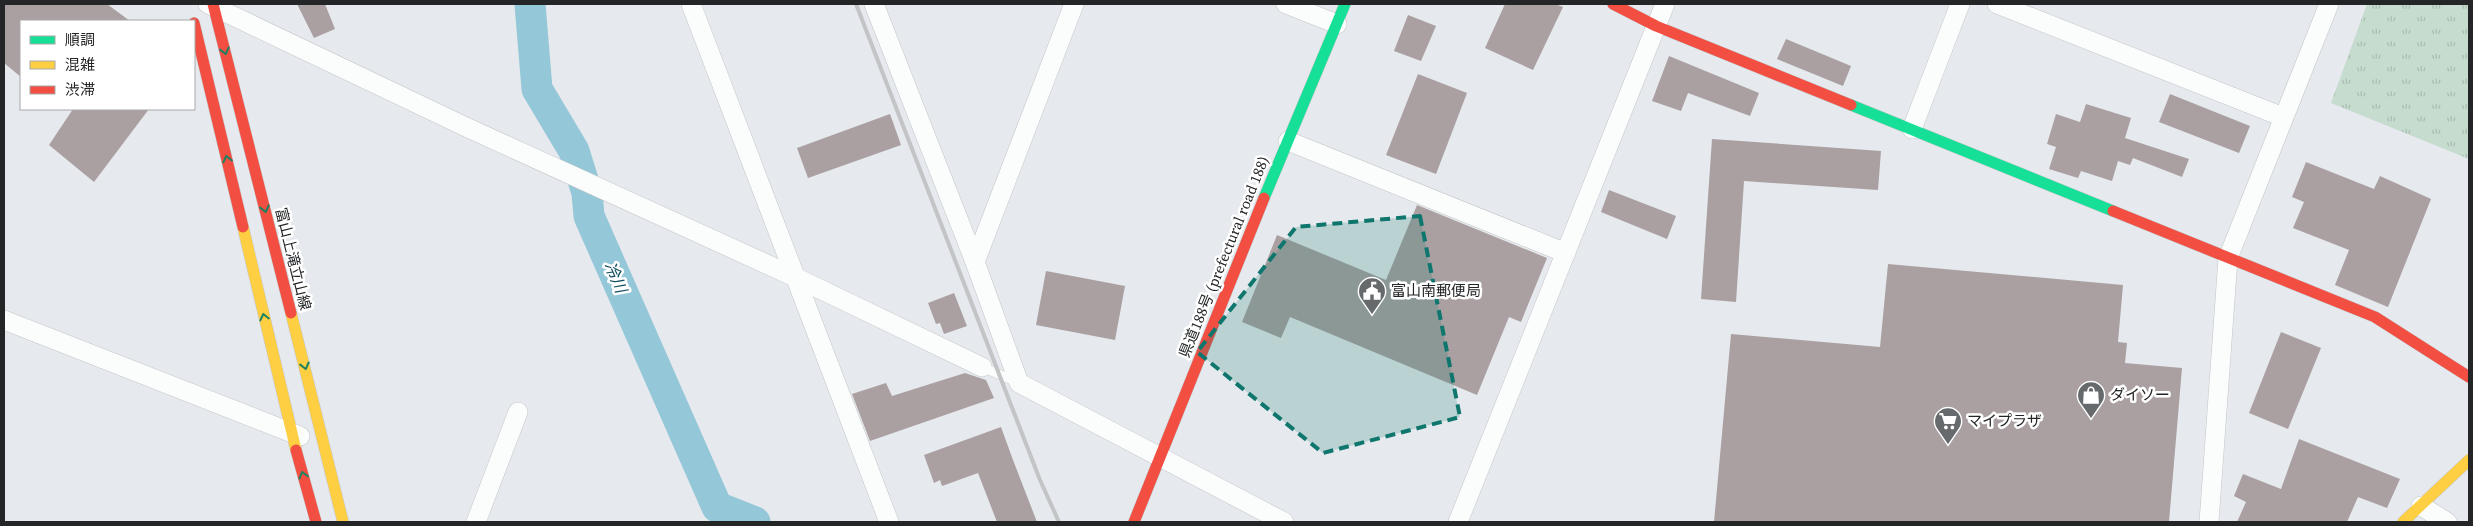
<svg xmlns="http://www.w3.org/2000/svg" width="2473" height="526" viewBox="0 0 2473 526" font-family="'Source Serif 4','Noto Sans JP',serif">
<defs>
<pattern id="grass-tufts" width="24" height="20" patternUnits="userSpaceOnUse" patternTransform="scale(1.25)"><rect width="24" height="20" fill="#c6dcce"/><path d="M3 7l-1-3M5 7V3M7 7l1-3M15 17l-1-3M17 17v-4M19 17l1-3" fill="none" stroke="#aabdb1"/></pattern>
</defs>
<rect width="100%" height="100%" fill="#e6e9ed"/>
<polygon fill="url(#grass-tufts)" points="2367,4 2469,4 2469,159 2331,103"/>
<g fill="none" stroke-linecap="round" stroke-linejoin="round">
<polyline stroke="#94c7d8" stroke-width="31" points="530,4 537,89 574,151 587,193 589,216 717,507 755,522"/>
</g>
<g fill="#aaa0a1">
<polygon points="4,4 107,4 130,21 21,21 21,77 4,63"/>
<polygon points="297,4 325,4 335,29 314,38"/>
<polygon points="1505,4 1555,4 1563,7 1533,70 1485,48"/>
<polygon points="1408,15 1436,26 1421,61 1394,51"/>
<polygon points="1786,39 1851,66 1843,86 1777,59"/>
<polygon points="1669,56 1759,93 1750,116 1688,93 1681,111 1652,101"/>
<polygon points="1418,74 1467,93 1436,174 1386,155"/>
<polygon points="2170,94 2250,126 2239,153 2159,122"/>
<polygon points="2086,104 2131,118 2125,138 2189,159 2182,177 2133,158 2130,165 2118,161 2112,181 2081,171 2078,178 2049,169 2056,147 2047,144 2056,114 2080,122"/>
<polygon points="73,109 149,109 94,182 49,145"/>
<polygon points="890,114 901,145 808,178 797,148"/>
<polygon points="1712,139 1881,151 1878,190 1744,181 1736,302 1701,299"/>
<polygon points="2306,162 2374,189 2380,176 2431,199 2388,307 2335,285 2349,250 2293,228 2304,202 2292,197"/>
<polygon points="1609,190 1676,216 1667,239 1601,212"/>
<polygon points="1417,205 1547,258 1521,322 1509,317 1477,395 1290,317 1281,338 1242,322 1277,235 1386,280"/>
<polygon points="1888,264 2123,285 2118,342 2127,343 2125,363 2182,368 2169,522 1714,522 1731,334 1880,347"/>
<polygon points="1046,271 1125,286 1115,340 1036,325"/>
<polygon points="954,293 967,326 944,334 940,323 936,324 928,303"/>
<polygon points="2281,332 2321,348 2288,429 2249,413"/>
<polygon points="965,373 986,380 994,398 870,441 852,394 886,383 892,396"/>
<polygon points="1001,427 1013,460 1037,522 997,522 978,473 942,486 940,480 934,483 924,455"/>
<polygon points="2299,439 2400,479 2387,508 2358,497 2347,522 2237,522 2246,502 2234,496 2243,474 2281,489"/>
</g>
<g fill="none" stroke-linecap="round" stroke-linejoin="round">
<g stroke="#c3c6c8" stroke-width="10">
<polyline id="lane" points="982,367 1017,382"/>
</g>
<g stroke="#c3c6c8" stroke-width="20">
<g id="street">
<polyline points="208,4 466,127 797,278 982,367"/>
<polyline points="691,4 889,522"/>
<polyline points="874,4 975,262 1019,383 1284,522"/>
<polyline points="1286,4 1337,24"/>
<polyline points="1997,4 2283,117"/>
<polyline points="1912,129 1960,4"/>
<polyline points="1288,141 1566,253"/>
<polyline points="975,262 1074,4"/>
<polyline points="4,320 300,436"/>
<polyline points="2421,506 2447,522"/>
<polyline points="476,522 518,412"/>
<polyline points="1458,522 1665,4"/>
<polyline points="2209,522 2228,258 2329,4"/>
</g>
</g>
<g stroke="#c3c6c8" stroke-width="12">
<g id="fast">
<polyline points="1851,105 2113,211"/>
<polyline points="1264,198 1345,4"/>
</g>
</g>
<g stroke="#c3c6c8" stroke-width="12">
<g id="slow">
<polyline points="243,227 296,450"/>
<polyline points="291,313 343,522"/>
<polyline points="2403,522 2469,460"/>
</g>
</g>
<g stroke="#c3c6c8" stroke-width="12">
<g id="jam">
<polyline points="213,4 291,313"/>
<polyline points="1613,4 1656,26 1851,105"/>
<polyline points="194,23 243,227"/>
<polyline points="2113,211 2375,317 2469,377"/>
<polyline points="296,450 316,522"/>
<polyline points="1134,522 1264,198"/>
</g>
</g>
<use href="#lane" stroke="#fbfcfc" stroke-width="9"/>
<use href="#street" stroke="#fbfcfc" stroke-width="19"/>
<use href="#fast" stroke="#16e098" stroke-width="11"/>
<use href="#slow" stroke="#ffcf43" stroke-width="11"/>
<use href="#jam" stroke="#f24e42" stroke-width="11"/>
<polyline stroke="#c3c4c5" stroke-width="4" points="856,4 1040,480 1059,522"/>
</g>
<defs><path id="oneway-chevron" d="M-2-3.5L2.5 0L-2 3.5" fill="none" stroke-width="1.6" stroke-linecap="round" stroke-linejoin="round" transform="scale(1.25)"/></defs>
<g stroke="#1c8260">
<use href="#oneway-chevron" transform="translate(225 51) rotate(76)"/>
<use href="#oneway-chevron" transform="translate(227 159) rotate(-103)"/>
<use href="#oneway-chevron" transform="translate(265 209) rotate(76)"/>
<use href="#oneway-chevron" transform="translate(264 317) rotate(-103)"/>
<use href="#oneway-chevron" transform="translate(305 366) rotate(76)"/>
<use href="#oneway-chevron" transform="translate(303 475) rotate(-105)"/>
</g>
<path fill="#0f766e" fill-opacity="0.2" stroke="#0f766e" stroke-width="4" stroke-dasharray="10 6" stroke-linejoin="round" d="M1420 216 1460 417 1323 453 1197 352 1296 227Z"/>
<defs>
<g id="civic-pin" transform="scale(1.4375)"><path d="M0 17L-7.5 6A9.5 9.5 0 1 1 7.5 6Z" fill="#676a6c" stroke="#fff"/><path d="M-.6-6.5H3V-4.5H.6V-3L4-1V1h2V6H-6V1h2V-1L-.6-3ZM-1.2 2.5V6h2.4V2.5Z" fill="#fff"/></g>
<g id="shop-pin" transform="scale(1.4375)"><path d="M0 17L-7.5 6A9.5 9.5 0 1 1 7.5 6Z" fill="#676a6c" stroke="#fff"/><path d="M-5-2.5h2.3a2.7 3.5 0 0 1 5.4 0H5L5.5 6h-11ZM-1.5-2.5h3a1.5 2.3 0 0 0-3 0Z" fill="#fff"/></g>
<g id="supermarket-pin" transform="scale(1.4375)"><path d="M0 17L-7.5 6A9.5 9.5 0 1 1 7.5 6Z" fill="#676a6c" stroke="#fff"/><path d="M-6-5.5h2.5l.6 2H6L4.5 2H-2.5L-4.4-4H-6ZM-1.5 3.2a1.3 1.3 0 1 0 .1 0ZM3 3.2a1.3 1.3 0 1 0 .1 0Z" fill="#fff"/></g>
</defs>
<g fill-rule="evenodd">
<use href="#civic-pin" x="1372" y="291"/>
<use href="#shop-pin" x="2091" y="395"/>
<use href="#supermarket-pin" x="1948" y="421"/>
</g>
<g text-anchor="middle" stroke-width="5" stroke-linejoin="round" paint-order="stroke">
<g font-size="15" fill="#232527" stroke="#fff">
<text transform="translate(1224 257) rotate(-68)" y="5">県道188号 (prefectural road 188)</text>
<text transform="translate(293 259) rotate(76)" y="5">富山上滝立山線</text>
</g>
<g font-size="15" fill="#232527" stroke="#fff" text-anchor="start">
<text x="1391" y="296">富山南郵便局</text>
<text x="2110" y="400">ダイソー</text>
<text x="1967" y="426">マイプラザ</text>
</g>
<g font-size="16" font-style="italic" fill="#134f60" stroke="#fff">
<text transform="translate(616 277) rotate(66)" y="6">冷川</text>
</g>
</g>
<rect width="2473" height="526" fill="none" stroke="#232527" stroke-width="10"/>
<rect x="20" y="20" width="175" height="90" fill="#ffffff" stroke="#a7a8a9"/>
<rect x="30" y="36" width="25" height="8" fill="#16e098" stroke="#a7a8a9"/>
<text x="65" y="45" font-size="15" fill="#232527">順調</text>
<rect x="30" y="61" width="25" height="8" fill="#ffcf43" stroke="#a7a8a9"/>
<text x="65" y="70" font-size="15" fill="#232527">混雑</text>
<rect x="30" y="86" width="25" height="8" fill="#f24e42" stroke="#a7a8a9"/>
<text x="65" y="95" font-size="15" fill="#232527">渋滞</text>
</svg>
